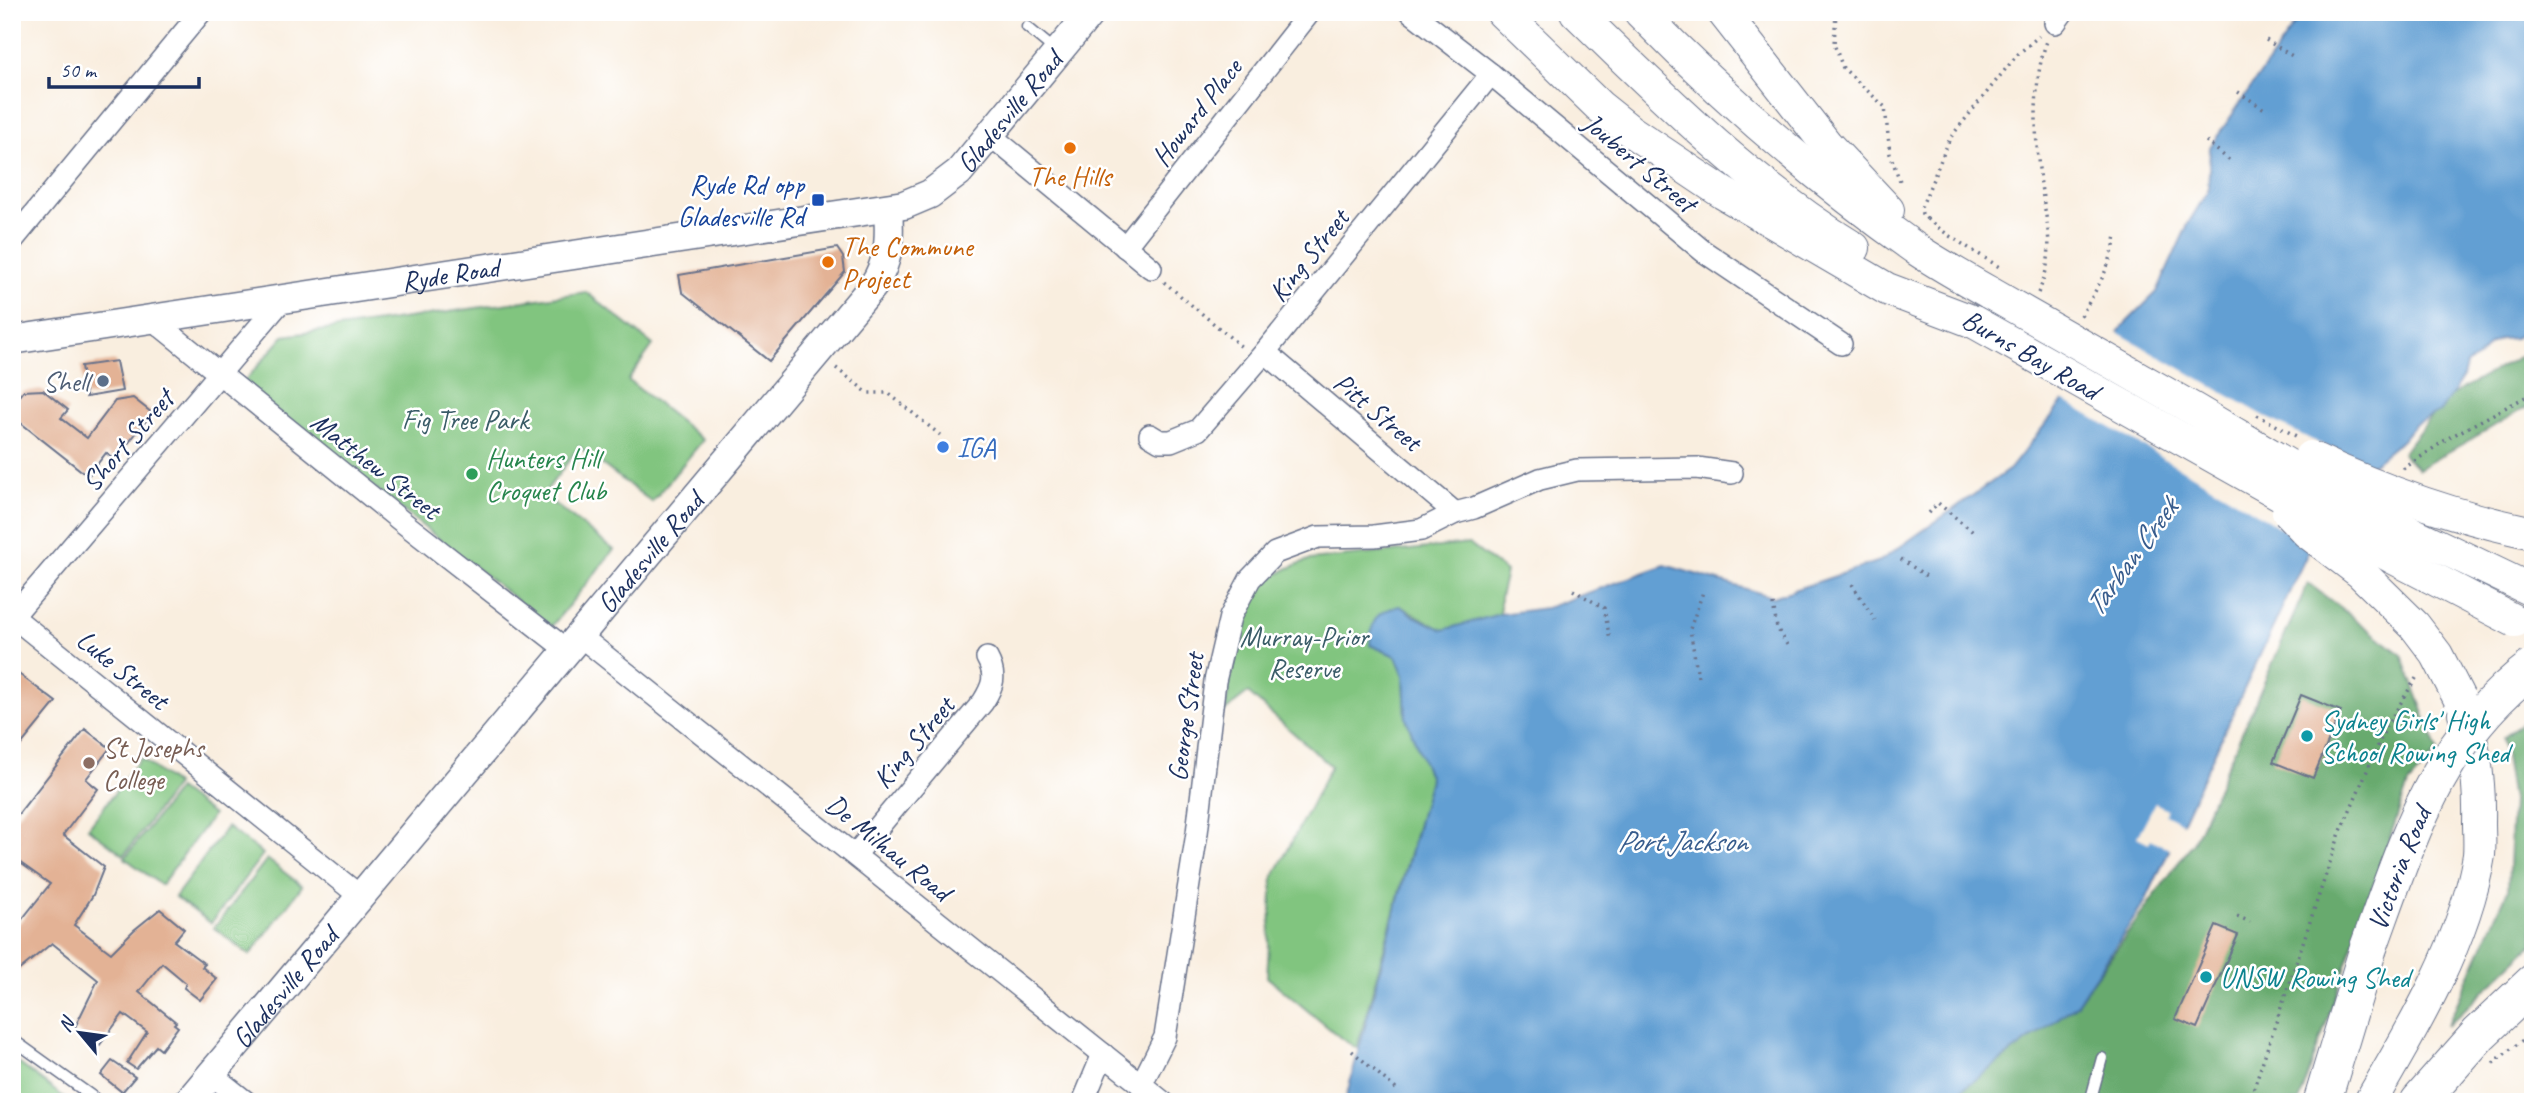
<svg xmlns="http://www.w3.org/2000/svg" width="2545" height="1114" viewBox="0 0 2545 1114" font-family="Caveat,sans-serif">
<rect width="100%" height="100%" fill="#fff"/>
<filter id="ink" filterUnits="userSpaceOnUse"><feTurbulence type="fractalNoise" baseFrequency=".0143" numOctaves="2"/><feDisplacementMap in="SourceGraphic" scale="14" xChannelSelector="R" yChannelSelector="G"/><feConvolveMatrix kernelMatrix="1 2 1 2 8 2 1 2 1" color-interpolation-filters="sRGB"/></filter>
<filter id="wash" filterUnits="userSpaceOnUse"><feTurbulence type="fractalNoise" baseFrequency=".00686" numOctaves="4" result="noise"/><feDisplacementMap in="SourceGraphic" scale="28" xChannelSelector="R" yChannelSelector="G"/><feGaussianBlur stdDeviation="1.57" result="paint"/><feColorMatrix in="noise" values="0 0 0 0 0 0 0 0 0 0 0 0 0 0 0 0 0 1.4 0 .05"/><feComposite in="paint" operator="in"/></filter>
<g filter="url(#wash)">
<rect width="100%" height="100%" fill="#f9eedf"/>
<g fill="#81c57f" stroke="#4e7a6e" stroke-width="2">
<polygon points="586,292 653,345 628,380 703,440 652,502 579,447 543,495 614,550 551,627 242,384 284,336"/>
<path d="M1469 544 1506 572 1500 597V614L1443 630 1400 606 1370 645 1396 656 1404 676 1406 718 1430 779 1357 1048 1342 1039 1267 977 1273 878 1331 766 1248 693 1225 711C1232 675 1237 614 1262 587 1275 573 1292 566 1309 560Z"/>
<polygon points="141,758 176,785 124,855 88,828"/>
<polygon points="178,789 213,815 161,885 125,858"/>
<polygon points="227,827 263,854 211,923 175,897"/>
<polygon points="267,859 302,886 250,955 214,928"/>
<polygon points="12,1058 70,1102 12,1102"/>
</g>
<g fill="#68aa6e" stroke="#426c66" stroke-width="2">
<polygon points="2533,349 2533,404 2418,469 2402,453 2446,398"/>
<polygon points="2308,583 2402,655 2438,751 2408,785 2299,1102 1945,1102 2076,1005 2194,841"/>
<polygon points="2533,715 2533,944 2447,1026 2508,890 2512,800 2502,738"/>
</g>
<path fill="#629fd3" stroke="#3e6798" stroke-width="2" d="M2303 12H2533V325L2515 338 2500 339 2489 344 2478 358 2466 365 2463 377 2440 412 2415 424 2402 440 2364 471 2308 552 2145 902 2076 1005 1945 1102H1345L1430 779 1406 718 1404 675 1396 656 1370 645C1371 621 1375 611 1400 606L1414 616 1443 630 1500 614 1546 608 1665 565 1773 597 1880 561 2010 469 2123 326 2157 292 2189 222 2208 191 2210 147Z"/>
<g fill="#f9eedf">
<polygon points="2115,331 2268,418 2338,453 2305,543 2232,498 2061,399"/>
<polygon points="2155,803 2167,809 2165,814 2184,824 2171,850 2151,839 2149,843 2137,837"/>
</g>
<g id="blocks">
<g fill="#e3b295">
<polygon points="837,248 843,257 845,272 769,361 682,292 679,275"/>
<polygon points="116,361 122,391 86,397 81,366"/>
<polygon points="43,390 68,410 61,418 87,438 115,401 133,398 152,413 115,460 106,453 88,476 12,416 12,405 23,391"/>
<polygon points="12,669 56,702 12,756"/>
<polygon points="2301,695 2341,711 2313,778 2273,762"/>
<polygon points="85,729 110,748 86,779 98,789 63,835 104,867 93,895 74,925 111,953 134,930 160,909 184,929 174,941 205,964 202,967 217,979 200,1000 184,988 186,983 162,963 139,992 176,1022 174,1024 178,1027 161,1050 156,1046 136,1069 127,1063 147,1032 123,1014 99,1046 74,1029 98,980 52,943 12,976 12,932 50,884 12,857 12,822"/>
<polygon points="2216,926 2238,935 2197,1028 2175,1019"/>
<polygon points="112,1061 135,1077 122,1092 101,1075"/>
</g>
</g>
</g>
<g filter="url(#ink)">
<use href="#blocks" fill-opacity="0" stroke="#69728b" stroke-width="2"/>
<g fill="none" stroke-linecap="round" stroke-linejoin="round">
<g stroke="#69728b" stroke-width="13">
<g id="lane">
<polyline points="1027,27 1056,51"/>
<polyline points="12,1039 100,1102"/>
<polyline points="2090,1102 2102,1058"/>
</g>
</g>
<g stroke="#69728b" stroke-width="24">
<g id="street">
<polyline points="1411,12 1491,74 1703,251 1841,344"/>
<polyline points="2055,23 2063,12"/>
<polyline points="990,135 1151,268"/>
<polyline points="12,241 201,12"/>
<polyline points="1125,247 1310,12"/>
<polyline points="152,319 400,520 568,651"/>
<polyline points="1265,352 1455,513"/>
<polyline points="1150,435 1160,441 1171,441 1198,430 1265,352 1491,74"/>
<polyline points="12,616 361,897"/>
<polyline points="13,616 283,299"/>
<polyline points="580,636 1163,1102"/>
<path d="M855 855 983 702C993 686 997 676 987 658"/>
<polyline points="212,1075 246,1102"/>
<polyline points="1141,1085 1165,1037 1197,833 1215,681 1230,617 1250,579 1275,553 1318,537 1374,536 1421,530 1455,513 1474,508 1540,479 1577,470 1697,468 1732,473"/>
<polyline points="1083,1102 1103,1054"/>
</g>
</g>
<g stroke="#69728b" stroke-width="31">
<g id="secondary">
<path id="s1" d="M12 340 904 205 930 194 959 172 1091 12"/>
<path id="s2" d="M188 1102 873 286C890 260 890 238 888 208"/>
</g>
</g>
<g stroke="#69728b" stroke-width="34">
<g id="primary">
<polyline points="1502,12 1599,106 1629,130 1723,193 1887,289 1974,322"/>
<path d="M1576 12C1663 97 1750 184 1854 248"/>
<path d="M1640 12C1723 97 1820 181 1916 249 1940 265 1965 279 1990 293"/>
<polyline points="1723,12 1827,145 1888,210"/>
<path d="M2370 1102C2413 1029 2466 939 2479 855 2480 845 2479 833 2479 823 2480 784 2476 750 2464 713"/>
</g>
</g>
<g stroke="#69728b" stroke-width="39">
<g id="highway">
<polyline points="2322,1102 2368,949"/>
<polyline points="2419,1102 2479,1034 2533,983"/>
</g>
</g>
<g stroke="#69728b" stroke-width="3.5" stroke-dasharray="2 5" stroke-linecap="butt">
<polyline points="1836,12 1834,44 1843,68 1885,107 1890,154 1901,184"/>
<polyline points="2266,40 2294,57"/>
<polyline points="2238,92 2266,110"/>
<polyline points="2206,141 2229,160"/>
<polyline points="1927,219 1922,214 1921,208 1950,138 2017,55 2039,36"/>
<polyline points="1164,282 1244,349"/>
<path d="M2038 293C2058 251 2045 220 2040 177 2035 139 2032 75 2048 39"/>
<path d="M2081 316C2096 290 2112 265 2116 235"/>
<polyline points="836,368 868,393 888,393 940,435"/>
<polyline points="2403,469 2450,437 2533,393"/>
<polyline points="1929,513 1938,503 1973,532"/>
<polyline points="1901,559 1926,576"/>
<polyline points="1852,584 1875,620"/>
<polyline points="1573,590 1604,608 1610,640"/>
<polyline points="1773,604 1777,628 1789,648"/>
<polyline points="1698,677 1690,629 1703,592"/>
<polyline points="2237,916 2250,922"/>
<polyline points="1352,1051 1397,1090"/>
<polyline points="2493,1063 2533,1032"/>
<polyline points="2249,1102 2340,833 2386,727 2418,675"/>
</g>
<use href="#lane" stroke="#fff" stroke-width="10"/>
<use href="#street" stroke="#fff" stroke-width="21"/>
<use href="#secondary" stroke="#fff" stroke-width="28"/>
<use href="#primary" stroke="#fff" stroke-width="32"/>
<use href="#highway" stroke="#fff" stroke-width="37"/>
<g stroke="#69728b" stroke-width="34" stroke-linecap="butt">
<g id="primary-bridge">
<polyline points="1990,293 2195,410 2362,509 2533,591"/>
<polyline points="1974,322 2392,557 2515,621"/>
<path d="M2310 457C2382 491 2455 517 2533 533"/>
<polyline points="2288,512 2307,532 2361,573 2415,626 2437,655 2459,698"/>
</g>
</g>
<g stroke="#69728b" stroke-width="39" stroke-linecap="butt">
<g id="highway-bridge">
<path id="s3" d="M2368 949C2408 840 2436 740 2533 667"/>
</g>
</g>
<g stroke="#69728b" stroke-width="3.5" stroke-dasharray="2 5" stroke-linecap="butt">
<polyline points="1927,219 1948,235 2001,268"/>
<polyline points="2257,415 2296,436"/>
</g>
<use href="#primary-bridge" stroke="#fff" stroke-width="32"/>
<use href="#highway-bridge" stroke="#fff" stroke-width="37"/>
</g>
</g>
<g fill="#e8710a" stroke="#fff" stroke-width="2.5">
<circle cx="1070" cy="148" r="7"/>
<circle cx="828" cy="262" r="7"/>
</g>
<rect fill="#1a4fb4" stroke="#fff" stroke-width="2.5" x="811" y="193" width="14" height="14" rx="3.5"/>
<circle fill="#5c6f8a" stroke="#fff" stroke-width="2.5" cx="103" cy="381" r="7"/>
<circle fill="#3f7fe0" stroke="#fff" stroke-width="2.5" cx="943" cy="447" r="7"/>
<circle fill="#2e9e5b" stroke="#fff" stroke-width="2.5" cx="472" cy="474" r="7"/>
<g fill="#0f9aa8" stroke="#fff" stroke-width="2.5">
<circle cx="2307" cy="736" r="7"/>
<circle cx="2206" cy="977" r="7"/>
</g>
<circle fill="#8d6e63" stroke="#fff" stroke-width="2.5" cx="89" cy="763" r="7"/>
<g text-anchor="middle" stroke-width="5" stroke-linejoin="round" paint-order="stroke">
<g font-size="28" fill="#1b2f5e" stroke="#fff">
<text dy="10" stroke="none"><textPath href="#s1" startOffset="1045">Gladesville Road</textPath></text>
<text transform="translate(1196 112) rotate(-52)" y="10">Howard Place</text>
<text transform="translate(1640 162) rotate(40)" y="10">Joubert Street</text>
<text transform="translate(1308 255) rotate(-51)" y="10">King Street</text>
<text dy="10" stroke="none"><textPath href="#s1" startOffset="443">Ryde Road</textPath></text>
<text transform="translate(2031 354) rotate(30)" y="10">Burns Bay Road</text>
<text transform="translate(1378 411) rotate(40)" y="10">Pitt Street</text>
<text transform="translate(127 440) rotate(-49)" y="10">Short Street</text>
<text transform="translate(376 465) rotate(38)" y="10">Matthew Street</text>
<text dy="10" stroke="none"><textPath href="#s2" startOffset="718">Gladesville Road</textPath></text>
<text transform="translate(123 669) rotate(39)" y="10">Luke Street</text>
<text transform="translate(1185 717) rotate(-82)" y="10">George Street</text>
<text transform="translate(913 742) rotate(-50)" y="10">King Street</text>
<text transform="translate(889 847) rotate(39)" y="10">De Milhau Road</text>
<text dy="10" stroke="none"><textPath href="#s3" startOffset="86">Victoria Road</textPath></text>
<text dy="10" stroke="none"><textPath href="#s2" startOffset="150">Gladesville Road</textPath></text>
</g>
<g font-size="28" fill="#c56008" stroke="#fff">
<text x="1070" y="186">The Hills</text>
<text x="842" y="256" text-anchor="start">The Commune<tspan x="842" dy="32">Project</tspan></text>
</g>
<g font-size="28" fill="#164399" stroke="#fff" text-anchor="end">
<text x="804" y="194">Ryde Rd opp<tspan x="804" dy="32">Gladesville Rd</tspan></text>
</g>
<g font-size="28" fill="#4e5e75" stroke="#fff" text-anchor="end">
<text x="89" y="391">Shell</text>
</g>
<g font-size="28" fill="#3a5c68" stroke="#fff">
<text x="465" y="429">Fig Tree Park</text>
<text x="1304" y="646">Murray-Prior<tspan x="1304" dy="32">Reserve</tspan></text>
</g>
<g font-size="28" fill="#366cbe" stroke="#fff" text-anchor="start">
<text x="957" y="457">IGA</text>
</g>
<g font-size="28" fill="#27864d" stroke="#fff" text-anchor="start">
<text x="486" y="468">Hunters Hill<tspan x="486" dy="32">Croquet Club</tspan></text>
</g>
<g font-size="28" fill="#0d838f" stroke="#fff" text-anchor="start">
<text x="2321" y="730">Sydney Girls' High<tspan x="2321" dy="32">School Rowing Shed</tspan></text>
<text x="2220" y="987">UNSW Rowing Shed</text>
</g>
<g font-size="28" fill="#785e54" stroke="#fff" text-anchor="start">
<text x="103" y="757">St Josephs<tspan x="103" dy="32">College</tspan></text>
</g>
<g font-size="30" font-style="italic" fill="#375c8d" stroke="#fff">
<text transform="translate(2131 557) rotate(-54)" y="10">Tarban Creek</text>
<text x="1682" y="851">Port Jackson</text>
</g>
</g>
<rect width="2545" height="1114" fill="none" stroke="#fff" stroke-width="42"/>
<g transform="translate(80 1033) rotate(299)" stroke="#ffffff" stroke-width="5" paint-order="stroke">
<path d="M0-5L12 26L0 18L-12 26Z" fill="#1b2f5e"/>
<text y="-10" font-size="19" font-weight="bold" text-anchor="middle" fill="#1b2f5e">N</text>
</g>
<path d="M49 77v10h150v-10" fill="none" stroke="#1b2f5e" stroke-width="3.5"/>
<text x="60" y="77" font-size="21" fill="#1b2f5e" stroke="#ffffff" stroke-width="5" paint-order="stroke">50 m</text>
</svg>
